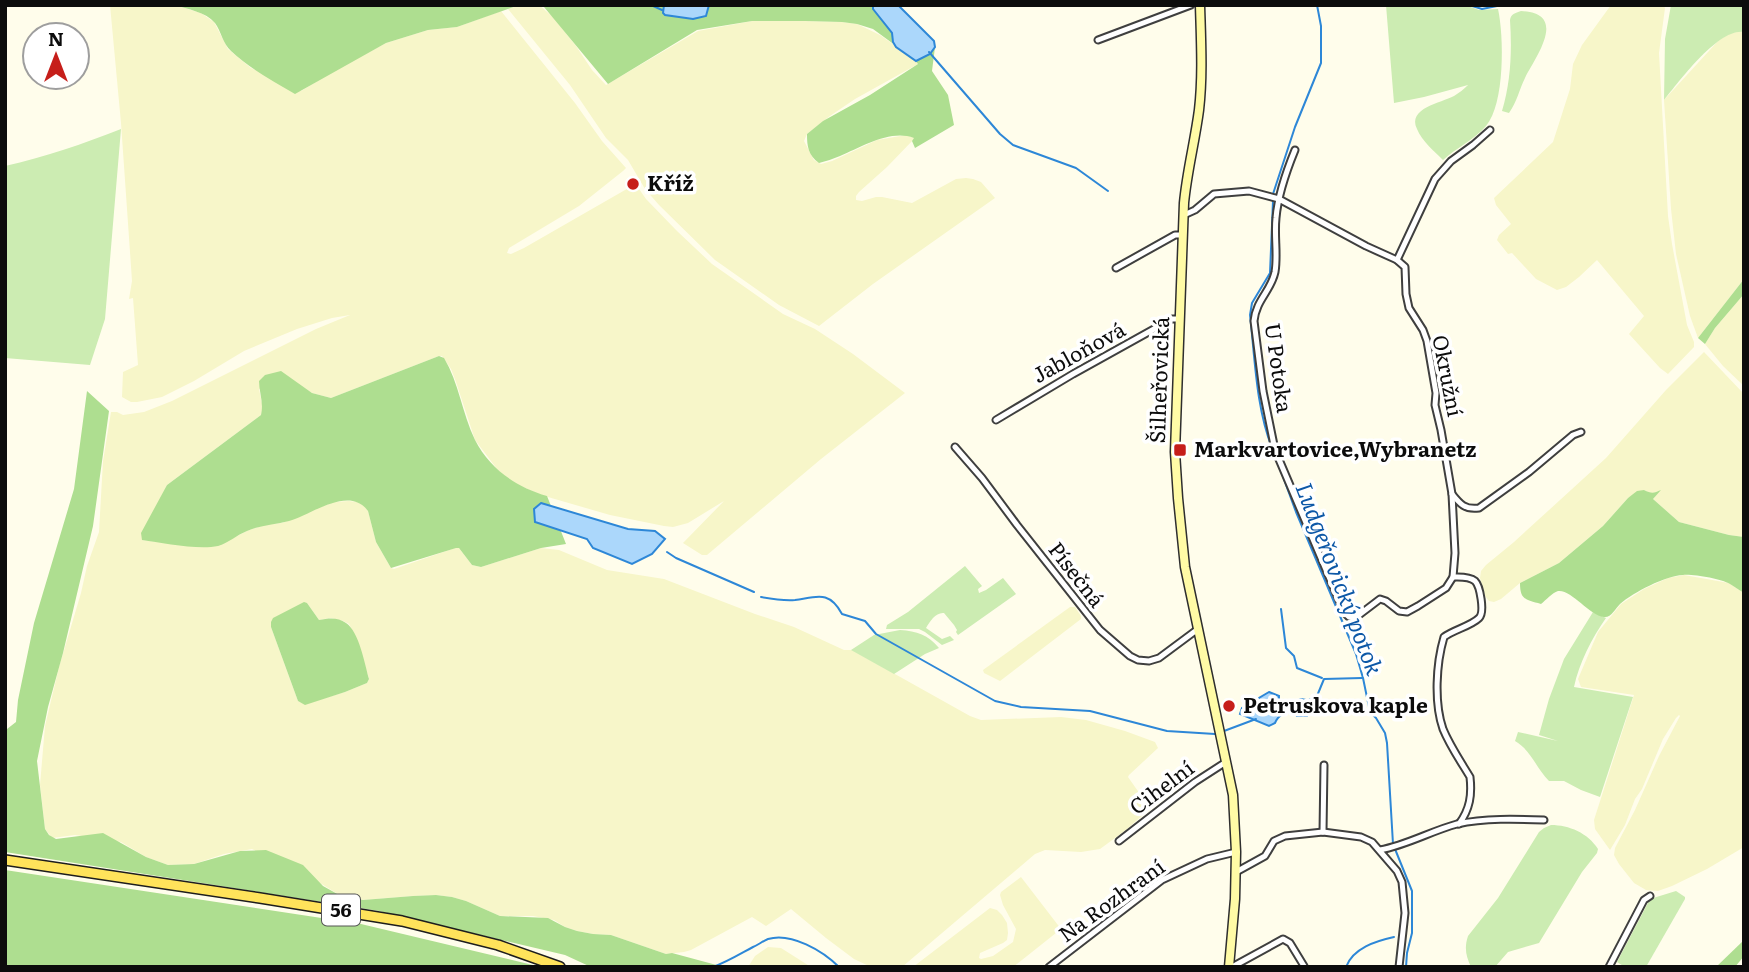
<svg xmlns="http://www.w3.org/2000/svg" width="1749" height="972" viewBox="0 0 1749 972" font-family="Literata,serif">
<rect width="100%" height="100%" fill="#fffdeb"/>
<g fill="#f7f6c9" fill-rule="evenodd">
<path d="M110 5H175L201 13 214 22 228 49 251 68 301 91 332 72 386 43 428 30 457 27 501 11 575 103 602 141 626 168 623 171 579 206 509 248 507 253 511 254 524 248 632 186H637L646 199 677 231 712 264 783 314 815 329 853 354 905 393 821 459 707 555H702L683 543 724 501 688 523 673 527 664 526 610 515 541 495 518 485 506 478 497 469 475 440 456 382 451 369 442 356H439L331 398 312 393 304 388 259 389 263 408 261 415 167 485 142 540 192 546H217L249 530 268 524 282 523 333 502 349 501 357 502 365 506 368 511 376 542 391 568 394 569 455 548H459L472 565 481 567 541 548 559 550 607 570 664 579 755 614 794 627 844 650H852L970 716 981 720 1061 717 1086 720 1125 731 1155 742 1158 748 1129 775 1128 777 1147 804 1145 813 1126 830 1100 849 1081 852 1045 850 1035 854 902 967H871L854 959 826 938 791 909 766 926 752 917 691 950 684 952 666 954 611 935 593 934 577 931 565 927 554 920 533 916H500L466 901 452 897 436 895 413 896 363 900 341 896 320 883 252 849 224 854 194 864 168 865 146 857 121 842 75 835 52 838 45 829 40 785 45 726 59 667 81 593 87 566 99 532 103 461 111 412H117L123 415 144 412 172 401 316 329 350 315 332 318 297 329 244 351 194 381 162 397 137 402H131L122 397 123 372 138 365 133 298 129 299 132 281 130 252 121 123ZM307 603 319 620 331 618 343 621 349 624 356 638 369 679 367 683 345 692 305 704 298 701 271 627Z"/>
<polygon points="520,5 539,5 553,17 576,46 592,70 606,85 698,31 752,21 805,21 842,22 857,24 880,35 914,59 918,64 855,99 830,116 807,134 804,141 814,160 821,164 832,161 877,140 906,135 915,138 887,167 859,192 856,196 856,200 862,201 876,197 882,197 912,203 956,179 966,178 973,179 981,182 995,198 873,284 819,326 779,305 715,260 659,205 645,189 628,160 606,138 570,85 508,9"/>
<polygon points="1611,5 1663,5 1665,8 1659,53 1668,216 1672,244 1687,325 1694,342 1694,347 1668,374 1660,368 1629,334 1644,316 1597,260 1579,277 1566,287 1557,290 1536,279 1512,253 1508,254 1497,240 1499,235 1511,224 1496,205 1494,198 1553,142 1570,89 1573,64 1582,45"/>
<polygon points="1739,31 1744,32 1744,279 1698,338 1690,316 1676,254 1671,209 1664,100 1719,40 1729,34"/>
<polygon points="1744,294 1744,386 1723,366 1705,344 1715,328"/>
<polygon points="1704,352 1744,394 1744,537 1729,535 1679,522 1653,499 1659,491 1655,493 1650,493 1644,490 1628,498 1603,526 1559,563 1520,583 1501,599 1494,602 1489,601 1485,596 1480,578 1481,571 1486,565 1514,542 1606,458 1666,390"/>
<polygon points="1684,575 1729,583 1744,593 1744,847 1707,869 1672,886 1658,891 1646,890 1634,883 1619,864 1614,855 1615,848 1635,810 1659,756 1680,716 1679,715 1676,718 1663,739 1642,789 1635,799 1625,825 1610,850 1595,829 1594,820 1634,695 1581,687 1578,679 1598,632 1621,604 1644,589 1668,578"/>
<polygon points="1070,607 1075,607 1081,616 1081,619 1000,681 984,673 983,670"/>
<polygon points="1021,877 1061,929 1013,967 913,967 990,908 997,910 1002,915 1007,923 1008,933 1007,940 1003,943 980,953 979,958 981,959 993,956 1013,942 1016,929 1003,905 1000,895 1001,892"/>
<polygon points="768,947 781,948 811,967 748,967 755,956"/>
</g>
<g fill="#ccecb2">
<path d="M1386 5H1465L1479 10 1498 9C1504 36 1505 104 1486 126 1474 140 1456 148 1443 160 1434 151 1422 141 1417 129 1407 108 1441 103 1454 96 1459 93 1464 89 1468 85L1424 97 1394 103Z"/>
<path d="M1671 5H1744V32C1718 28 1680 81 1664 100L1665 39Z"/>
<path d="M1521 11C1569 13 1536 56 1525 78 1519 90 1517 102 1509 113L1502 111C1511 82 1512 50 1510 20 1511 14 1515 13 1521 11Z"/>
<path d="M121 129 105 319 90 365 5 358V166C45 157 83 144 121 129Z"/>
<path d="M965 566 982 586 978 589 979 593 986 590 1003 578 1016 594 958 635 956 632 957 630 954 625 944 613C936 612 930 621 926 628L942 639 950 636 954 640 942 645 925 632 919 629H886L887 625 908 612Z"/>
<path d="M1593 612 1606 618C1592 638 1579 663 1574 687L1633 697 1600 797 1581 790 1564 781H1549C1536 768 1531 750 1515 741L1518 732 1558 741 1539 735 1549 699 1564 659Z"/>
<path d="M900 630C917 631 928 635 939 648L925 654 894 674 851 650 874 635Z"/>
<path d="M1551 825C1569 825 1588 833 1598 849L1597 853 1582 872 1539 943 1508 952 1495 967H1471C1466 956 1464 948 1468 936L1498 898 1539 832 1544 828Z"/>
<polygon points="1676,891 1685,897 1685,899 1646,967 1625,967 1617,962 1650,899"/>
</g>
<g fill="#aede90">
<path d="M175 5H519L457 27 428 30 386 43 295 94C273 81 250 69 231 51 223 44 221 31 215 23 206 12 187 9 175 5Z"/>
<path d="M538 5H898L934 41 935 47 932 71 948 95 954 125 915 148 912 141 914 138C890 129 862 147 840 156 833 159 826 161 819 163 808 155 807 146 807 134L823 121 870 95 918 64 914 59 873 29 857 24 842 22 805 21H752L697 30 608 84 544 7Z"/>
<polygon points="1744,279 1744,294 1715,328 1705,344 1698,338"/>
<path d="M439 356 444 358C459 383 462 413 475 440 490 469 516 487 547 496L566 544 541 548 481 567 472 565 459 548H456L391 568 376 542 368 511C349 485 311 515 289 521 275 525 260 525 247 531 237 535 228 543 218 546 198 550 162 543 142 540L141 533 167 485 261 415C264 403 259 392 259 381L265 375 281 371 312 393 331 398Z"/>
<polygon points="87,391 109,411 93,526 63,653 48,707 37,761 45,829 49,835 56,839 103,833 146,857 168,865 194,864 240,851 266,850 303,865 323,886 341,896 363,900 413,896 436,895 452,897 466,901 500,916 548,918 565,927 577,931 593,934 611,935 666,954 672,953 724,967 591,967 565,955 379,911 5,852 5,742 7,729 16,722 18,700 34,623 74,489"/>
<path d="M1644 490C1652 494 1654 493 1661 490L1653 499 1679 522 1729 535 1744 537V593C1739 590 1735 587 1730 584 1721 579 1694 574 1683 575 1665 576 1634 592 1620 604 1615 609 1611 618 1604 617 1589 615 1571 589 1558 591 1552 593 1546 600 1541 604 1526 600 1520 600 1520 583L1559 563 1603 526 1628 498 1637 491Z"/>
<path d="M304 602 307 603 319 620C329 618 338 617 346 623 359 631 365 665 369 679L367 683 345 692 305 705 298 701 271 627V622L273 618Z"/>
<polygon points="5,870 361,924 541,967 5,967"/>
<polygon points="1744,940 1744,956 1735,967 1716,967"/>
</g>
<g fill="#abd7fb" stroke="#2d87d7" stroke-width="2">
<polygon points="664,5 709,5 706,16 693,19 665,15 663,13"/>
<polygon points="873,5 898,5 934,41 935,47 930,54 916,61 896,47 893,42 892,33 873,9"/>
<polygon points="541,503 628,529 655,531 665,539 652,554 632,564 593,548 587,539 535,522 534,509"/>
<path d="M1269 692 1279 696V707L1283 708 1292 705V703L1301 699 1312 701 1307 716H1297L1293 711C1284 713 1279 714 1275 723L1269 726 1240 714 1242 708Z"/>
</g>
<g fill="none" stroke-linecap="round" stroke-linejoin="round">
<g stroke="#2d87d7" stroke-width="2">
<polyline points="651,5 662,10"/>
<polyline points="1469,5 1482,9 1497,6"/>
<polyline points="929,52 1000,134 1013,145 1076,168 1108,191"/>
<polyline points="1273,194 1295,127 1321,63 1321,26 1317,5"/>
<path d="M1272 448C1256 407 1255 359 1250 315L1252 303 1270 273 1273 201"/>
<polyline points="1278,463 1296,512 1356,654 1363,678 1370,712 1376,718 1385,733 1387,743 1393,844"/>
<polyline points="667,552 676,558 754,592"/>
<path d="M761 597C772 599 784 601 795 600 817 597 829 590 842 614L865 621 876 634 995 701 1021 707 1090 711 1167 731 1215 734"/>
<polyline points="1281,609 1286,648 1294,656 1297,668 1322,678"/>
<polyline points="1309,700 1317,696 1324,679 1362,678"/>
<polyline points="1224,731 1256,719"/>
<polyline points="1395,849 1412,891 1412,933 1407,953 1406,967"/>
<path d="M713 967C727 962 740 954 753 947 758 945 763 941 768 939 791 932 823 951 839 967"/>
<path d="M1346 967C1353 948 1376 941 1394 937"/>
</g>
<g stroke="#3f3f3f" stroke-width="9">
<g id="street">
<polyline points="1098,40 1191,5"/>
<path d="M1184 215 1195 210 1214 194 1249 191 1279 199 1366 246 1397 260 1405 267 1406 294 1409 308 1423 330 1427 341 1436 393 1435 405 1441 430 1452 494 1455 553 1453 577 1446 588 1418 606 1407 612 1399 611 1386 601 1380 599 1355 618 1349 617 1344 612 1275 450 1263 391 1254 321C1256 300 1271 291 1275 272 1278 255 1274 236 1276 218 1278 194 1286 172 1295 150"/>
<polyline points="1397,260 1435,179 1451,161 1473,145 1490,130"/>
<polyline points="1116,268 1175,235 1183,235"/>
<polyline points="996,420 1073,374 1172,319 1180,319"/>
<polyline points="955,447 982,478 1017,525 1100,630 1130,656 1138,660 1149,661 1159,658 1198,629"/>
<path d="M1452 494C1460 504 1465 510 1479 508L1529 472 1573 435 1581 432"/>
<path d="M1453 577C1459 577 1469 576 1475 581 1480 586 1485 612 1479 618 1471 626 1453 630 1444 637 1436 664 1434 703 1443 729 1450 746 1461 762 1470 777 1472 795 1470 809 1459 824"/>
<polyline points="1323,832 1324,765"/>
<polyline points="1119,841 1195,782 1226,762"/>
<path d="M1380 850C1407 845 1431 831 1457 824 1485 818 1516 819 1544 820"/>
<polyline points="1236,872 1265,856 1274,841 1285,836 1323,832 1361,837 1372,842 1397,871 1402,882 1405,913 1399,967"/>
<polyline points="1049,967 1162,880 1207,859 1236,852"/>
<polyline points="1232,967 1283,939 1290,943 1304,966"/>
<polyline points="1609,967 1644,900 1650,896"/>
</g>
</g>
<g stroke="#2e2e2e" stroke-width="11">
<path id="secondary" d="M1200 5C1201 40 1203 76 1199 110 1195 141 1187 171 1184 203L1175 452 1178 498 1185 567 1233 795 1236 852 1235 899 1229 967"/>
</g>
<g stroke="#1d1d1d" stroke-width="12">
<polyline id="primary" points="5,860 260,898 402,921 498,945 560,967"/>
</g>
<use href="#street" stroke="#fff" stroke-width="5"/>
<use href="#secondary" stroke="#fffba6" stroke-width="8"/>
<use href="#primary" stroke="#ffe35b" stroke-width="9"/>
</g>
<g fill="#c61e1a" stroke="#fff" stroke-width="2.5">
<circle cx="633" cy="184" r="7"/>
<rect x="1173" y="443" width="14" height="14" rx="3.5"/>
<circle cx="1229" cy="706" r="7"/>
</g>
<g text-anchor="middle" stroke-width="7" stroke-linejoin="round" paint-order="stroke">
<rect fill="#fff" stroke="#555" stroke-width="2" x="322" y="894.5" width="38" height="31" rx="5"/>
<g font-size="19" font-weight="bold" fill="#0c0c0c">
<text x="341" y="917">56</text>
</g>
<g font-size="21" font-weight="bold" fill="#0c0c0c" stroke="#fff" text-anchor="start">
<text x="647" y="191">Kříž</text>
<text x="1194" y="457">Markvartovice,Wybranetz</text>
<text x="1243" y="713">Petruskova kaple</text>
</g>
<g font-size="21" fill="#0c0c0c" stroke="#fff">
<text transform="translate(1079 353) rotate(-29)" y="7">Jabloňová</text>
<text transform="translate(1278 368) rotate(82)" y="7">U Potoka</text>
<text transform="translate(1447 376) rotate(79)" y="7">Okružní</text>
<text transform="translate(1160 380) rotate(-88)" y="7">Šilheřovická</text>
<text transform="translate(1076 575) rotate(52)" y="7">Písečná</text>
<text transform="translate(1162 788) rotate(-37)" y="7">Cihelní</text>
<text transform="translate(1112 901) rotate(-36)" y="7">Na Rozhraní</text>
</g>
<g font-size="23" font-style="italic" fill="#0d58a7" stroke="#fff">
<text transform="translate(1339 579) rotate(69)" y="8">Ludgeřovický potok</text>
</g>
</g>
<rect width="1749" height="972" fill="none" stroke="#0c0c0c" stroke-width="14"/>
<g transform="translate(56 56)"><circle r="33" fill="#ffffff" stroke="#9e9e9e" stroke-width="2"/>
<path d="M0-5L12 26L0 18L-12 26Z" fill="#c61e1a"/>
<text y="-10" font-size="19" font-weight="bold" text-anchor="middle" fill="#0c0c0c">N</text>
</g>
</svg>
